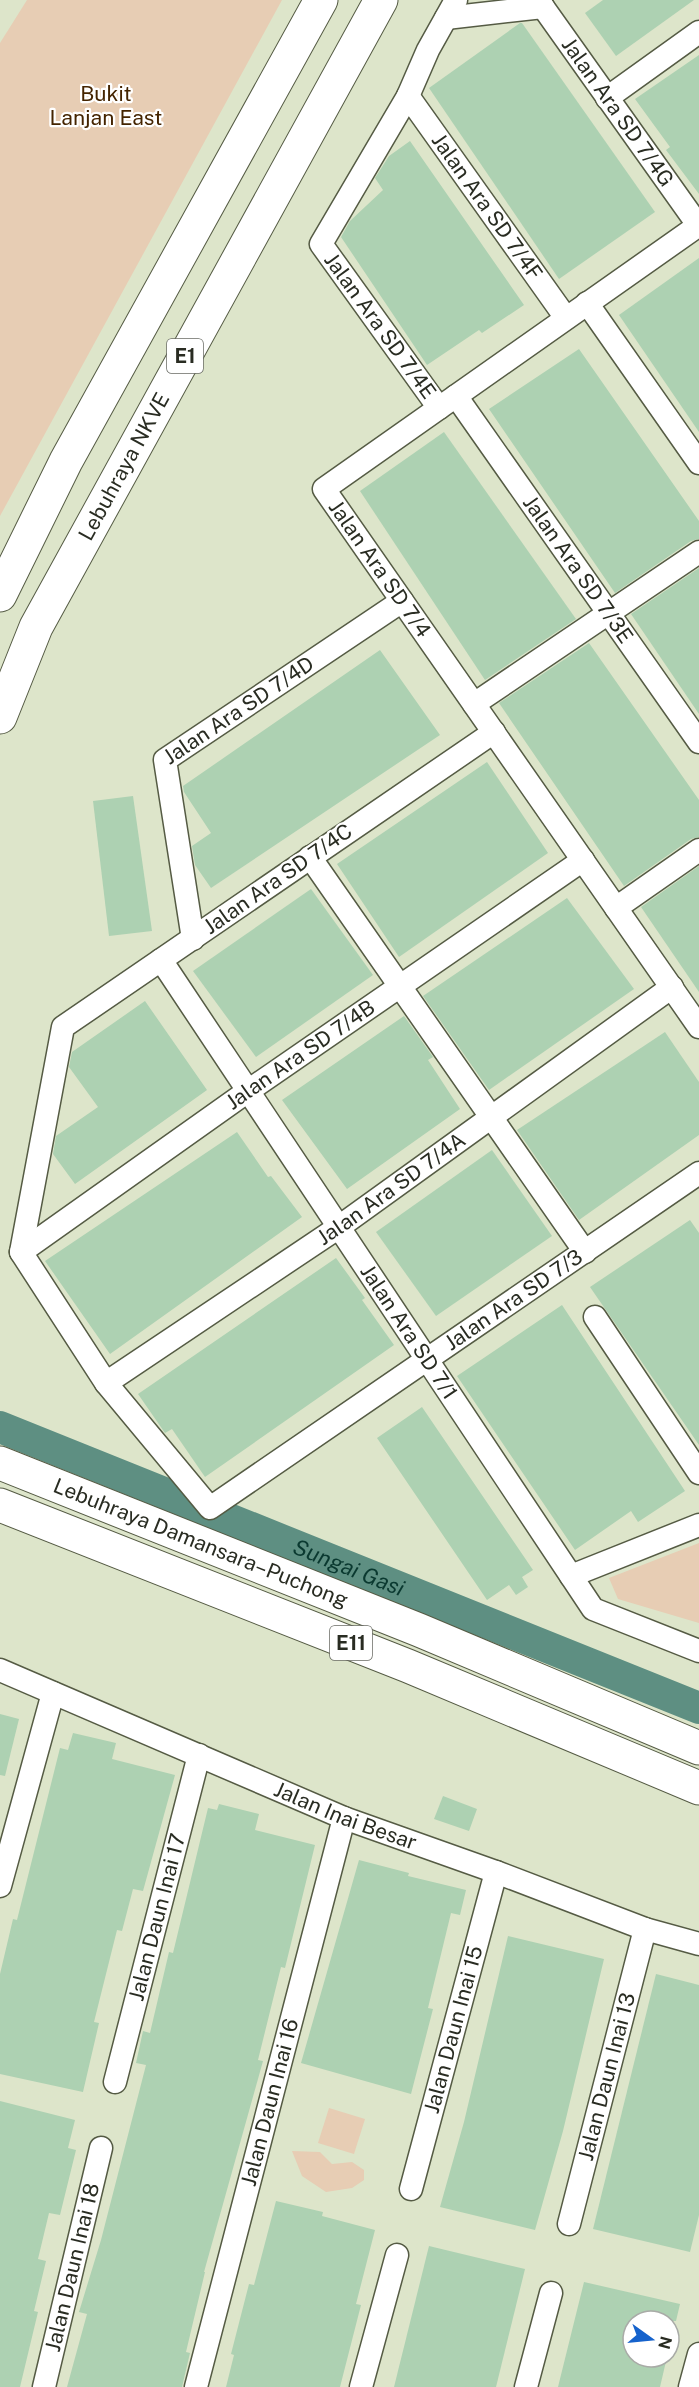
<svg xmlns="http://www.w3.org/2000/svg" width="699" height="2387" viewBox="0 0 699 2387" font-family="'Public Sans',sans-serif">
<rect width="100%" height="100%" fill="#dde5ca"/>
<g fill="#e7cdb4">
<polygon points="27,0 282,0 0,516 0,43"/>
<polygon points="699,1543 699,1623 618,1599 609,1578"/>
<polygon points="329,2108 365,2119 354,2154 318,2143"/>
<polygon points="292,2151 320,2152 332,2164 352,2162 364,2170 364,2180 352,2188 326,2192 302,2176"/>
</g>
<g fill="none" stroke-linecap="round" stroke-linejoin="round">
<path stroke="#5e8f82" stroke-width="32" id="s1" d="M0 1427 699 1708"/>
</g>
<g fill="#add1b2">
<polygon points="603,0 694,0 616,56 585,13"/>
<polygon points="520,23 522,23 655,212 559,279 429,88"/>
<polygon points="699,55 699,194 666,150 670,147 635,99"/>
<polygon points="410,141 524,305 482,333 479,330 427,365 341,237 350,221 383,190 375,178 389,156"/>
<polygon points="699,258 699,432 619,315"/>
<polygon points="579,349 699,521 699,539 691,541 615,593 489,409"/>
<polygon points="444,432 576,619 485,680 360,491"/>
<polygon points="699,568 699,714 631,614"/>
<polygon points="589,643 699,800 699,837 691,839 624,886 499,703"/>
<polygon points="380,650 440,735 211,888 195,865 192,846 211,833 184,792 183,786"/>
<polygon points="487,762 548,853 399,957 337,864"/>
<polygon points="133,796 152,931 109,936 93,801"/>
<polygon points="699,866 699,992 641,907"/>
<polygon points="311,889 373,975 256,1057 193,971"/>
<polygon points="567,898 634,989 489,1090 423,996"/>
<polygon points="145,1001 207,1090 75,1184 53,1154 56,1136 98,1107 69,1067 72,1052"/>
<polygon points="404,1016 433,1057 428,1060 460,1109 347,1189 282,1100"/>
<polygon points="665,1032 699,1082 699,1135 579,1220 517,1130"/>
<polygon points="237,1132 268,1177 271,1176 302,1217 110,1354 45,1261"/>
<polygon points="492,1150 552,1236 436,1316 376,1232"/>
<polygon points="690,1220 699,1233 699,1445 590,1287"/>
<polygon points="336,1258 365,1298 362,1300 394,1345 205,1477 172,1429 165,1433 138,1394"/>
<polygon points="562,1305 685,1491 638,1522 631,1511 575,1550 457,1376"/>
<polygon points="422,1407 533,1570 522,1577 528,1587 516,1595 509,1585 487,1600 377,1438"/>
<polygon points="0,1714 19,1719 5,1776 0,1775"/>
<polygon points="73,1733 116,1743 112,1759 175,1775 143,1891 133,1889 122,1931 117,1930 94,2022 99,2023 83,2092 0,2074 0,1974 13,1919 17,1920 60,1748 68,1750"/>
<polygon points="443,1796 477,1809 469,1831 434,1819"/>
<polygon points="219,1804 259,1814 255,1830 315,1845 285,1968 281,1967 258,2060 263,2061 204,2272 205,2272 186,2352 190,2353 182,2387 67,2387 87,2314 79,2312 101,2240 146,2065 136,2063 143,2031 150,2033 169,1952 173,1953 208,1808 217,1810"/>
<polygon points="359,1860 409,1873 408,1876 466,1890 460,1915 451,1913 428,2008 433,2009 411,2094 301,2063"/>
<polygon points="508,1936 604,1959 563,2131 535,2230 440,2207 464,2122"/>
<polygon points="656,1974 699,1985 699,2215 690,2252 593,2229"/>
<polygon points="0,2101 75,2120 68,2148 76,2150 60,2215 49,2213 38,2259 46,2261 34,2311 38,2312 20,2387 0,2387"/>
<polygon points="276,2201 323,2212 322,2216 375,2230 356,2304 361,2305 340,2387 226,2387 234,2355 231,2354 249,2284 254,2285"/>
<polygon points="429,2246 525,2269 496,2387 394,2387"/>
<polygon points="584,2282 680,2304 676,2321 633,2321 633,2357 667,2357 660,2387 558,2387"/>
</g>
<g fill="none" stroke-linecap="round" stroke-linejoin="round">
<g stroke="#555b44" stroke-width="25">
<g id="minor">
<path id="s2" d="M543 7 698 225"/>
<polyline points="446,18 543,7"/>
<path id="s3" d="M408 96 566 318"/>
<polyline points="607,98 699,32"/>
<path id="s4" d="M699 225 324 489 699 1027"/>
<polyline points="587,303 699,463"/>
<path id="s5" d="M456 396 699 742"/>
<polyline points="439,408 321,244 408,96 428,50 456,0"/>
<polyline points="474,704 699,552"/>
<path id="s6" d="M494 732 63 1027 21 1252 106 1383 210 1508 699 1173"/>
<polyline points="310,857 585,1252"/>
<polyline points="616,908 699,850"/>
<path id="s7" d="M193 939 165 760 402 601"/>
<path id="s8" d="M161 960 593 1609 699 1651"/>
<path id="s9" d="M21 1252 248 1091 583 860"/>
<polyline points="595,1317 699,1473"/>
<path id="s10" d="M106 1383 339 1227 672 987"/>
<polyline points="571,1576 699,1525"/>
<path id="s11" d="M0 1670 344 1818 496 1872 645 1929 699 1944"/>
<polyline points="0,1886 53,1693"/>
<path id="s12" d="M115 2082 199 1755"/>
<path id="s13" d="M411 2189 496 1872"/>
<path id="s14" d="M569 2224 645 1929"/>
<path id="s15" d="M44 2387 101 2148"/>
<path id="s16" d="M196 2387 344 1818"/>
<polyline points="361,2387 397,2255"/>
<polyline points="526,2387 551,2293"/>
<polyline points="690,2387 699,2354"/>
</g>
</g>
<g stroke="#555b44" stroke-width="35">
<g id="highway">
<polyline points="0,595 66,461 321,0"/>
<path id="s17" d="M0 717 36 627 381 0"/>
<path id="s18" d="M0 1463 419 1630 699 1748"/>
<polyline points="0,1505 408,1666 699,1788"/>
</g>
</g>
<use href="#minor" stroke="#fff" stroke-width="22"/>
<use href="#highway" stroke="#fff" stroke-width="33"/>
</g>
<g text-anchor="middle" stroke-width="4.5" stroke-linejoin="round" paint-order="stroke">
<g fill="#fff" stroke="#696b64" stroke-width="1.5">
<rect x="167" y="339" width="36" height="34" rx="4.5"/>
<rect x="330" y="1626" width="42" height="34" rx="4.5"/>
</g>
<g font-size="20" font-weight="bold" fill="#292c22">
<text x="185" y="363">E1</text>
<text x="351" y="1650">E11</text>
</g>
<g font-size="21" fill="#442400" stroke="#fff">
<text x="106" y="101">Bukit<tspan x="106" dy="24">Lanjan East</tspan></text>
</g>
<g font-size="21" fill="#292c22" stroke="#fff">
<text dy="7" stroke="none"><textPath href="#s2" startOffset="129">Jalan Ara SD 7/4G</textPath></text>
<text dy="7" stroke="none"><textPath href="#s3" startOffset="136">Jalan Ara SD 7/4F</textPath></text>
<text transform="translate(380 326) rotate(54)" y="7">Jalan Ara SD 7/4E</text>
<text dy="7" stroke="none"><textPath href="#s17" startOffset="280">Lebuhraya NKVE</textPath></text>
<text dy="7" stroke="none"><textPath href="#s5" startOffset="212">Jalan Ara SD 7/3E</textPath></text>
<text dy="7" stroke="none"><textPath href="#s4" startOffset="556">Jalan Ara SD 7/4</textPath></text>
<text dy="7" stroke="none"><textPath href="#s7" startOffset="270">Jalan Ara SD 7/4D</textPath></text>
<text transform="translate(278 879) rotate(-35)" y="7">Jalan Ara SD 7/4C</text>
<text dy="7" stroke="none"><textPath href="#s9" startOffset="342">Jalan Ara SD 7/4B</textPath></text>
<text dy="7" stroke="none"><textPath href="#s10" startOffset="345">Jalan Ara SD 7/4A</textPath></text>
<text dy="7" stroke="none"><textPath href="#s6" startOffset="1438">Jalan Ara SD 7/3</textPath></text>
<text dy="7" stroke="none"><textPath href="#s8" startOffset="447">Jalan Ara SD 7/1</textPath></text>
<text dy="7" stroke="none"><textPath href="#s18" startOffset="216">Lebuhraya Damansara–Puchong</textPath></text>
<text dy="7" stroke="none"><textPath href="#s11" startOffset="375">Jalan Inai Besar</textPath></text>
<text dy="7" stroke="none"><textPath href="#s12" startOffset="170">Jalan Daun Inai 17</textPath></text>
<text dy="7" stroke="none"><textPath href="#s13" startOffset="165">Jalan Daun Inai 15</textPath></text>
<text dy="7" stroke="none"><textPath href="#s14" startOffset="152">Jalan Daun Inai 13</textPath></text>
<text dy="7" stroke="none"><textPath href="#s16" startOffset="294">Jalan Daun Inai 16</textPath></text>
<text dy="7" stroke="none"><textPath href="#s15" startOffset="123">Jalan Daun Inai 18</textPath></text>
</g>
<g font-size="22" font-style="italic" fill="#0a3930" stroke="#fff">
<text dy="8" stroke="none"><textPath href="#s1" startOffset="376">Sungai Gasi</textPath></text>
</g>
</g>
<g transform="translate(651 2339) rotate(105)"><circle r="28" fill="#ffffff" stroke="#a9aba7" stroke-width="1.5"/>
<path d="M0-4.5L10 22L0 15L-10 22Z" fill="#1562cc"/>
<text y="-9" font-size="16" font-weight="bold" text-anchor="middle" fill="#292c22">N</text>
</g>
</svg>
